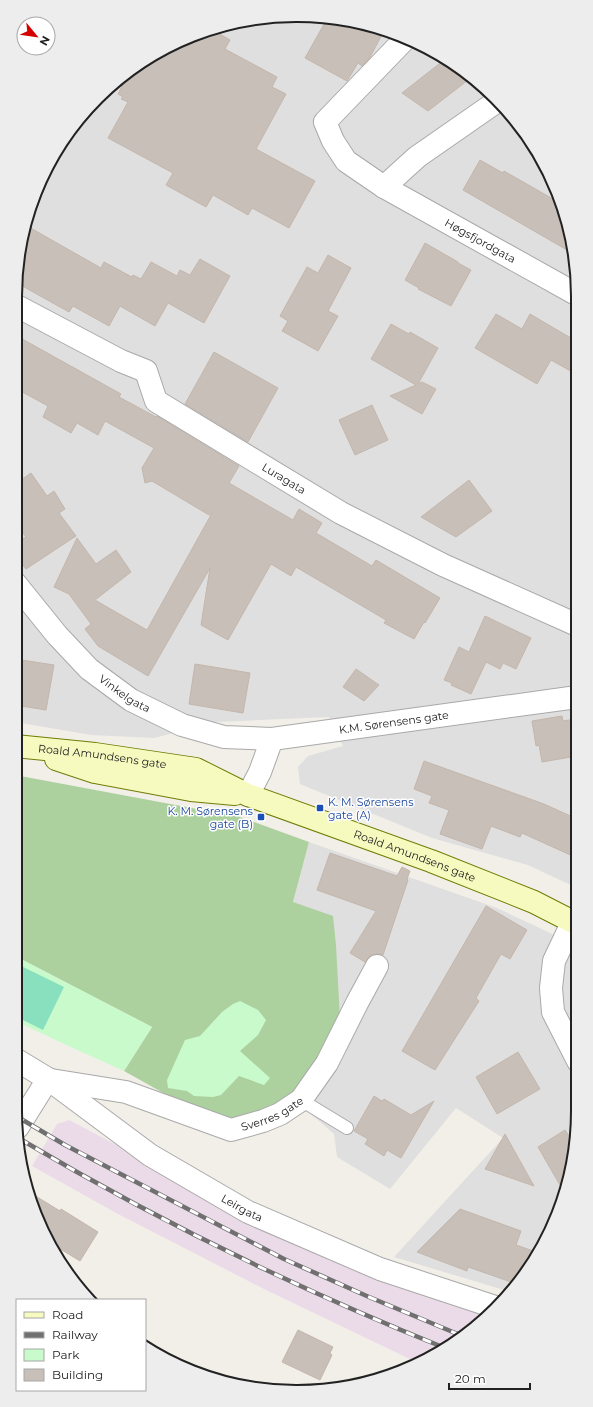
<svg xmlns="http://www.w3.org/2000/svg" width="593" height="1407" viewBox="0 0 593 1407" font-family="Montserrat,sans-serif">
<rect width="100%" height="100%" fill="#f2efe9"/>
<g fill="#e0dfdf">
<polygon points="278,16 333,17 387,30 468,73 520,125 556,189 576,260 577,888 528,865 432,838 300,784 298,767 308,756 343,746 329,717 217,722 154,738 91,735 15,722 15,296 30,206 53,156 85,111 125,73 172,44 224,25"/>
<polygon points="309,842 497,908 578,946 578,1110 563,1201 540,1251 511,1292 394,1257 503,1138 456,1108 390,1189 337,1157 334,1134 291,1097 293,902"/>
</g>
<polygon fill="#ebdbe8" points="69,1120 130,1152 249,1222 304,1249 369,1274 486,1314 437,1354 418,1363 264,1289 118,1214 32,1166 57,1124"/>
<polygon fill="#add19e" points="15,775 240,817 309,842 293,902 333,916 336,945 340,1019 323,1054 291,1097 260,1114 217,1123 124,1071 152,1027 15,956"/>
<g fill="#c8facc">
<polygon points="15,956 152,1027 124,1071 73,1048 15,1021"/>
<polygon points="240,1001 258,1010 266,1020 258,1035 240,1051 270,1078 264,1085 239,1076 221,1095 213,1097 194,1096 187,1091 168,1088 167,1080 185,1040 200,1036 222,1012 233,1004"/>
</g>
<polygon fill="#88e0be" points="15,963 64,987 43,1030 15,1016"/>
<g fill="#c7bfb8" stroke="#c4b6ab">
<polygon points="328,17 385,29 369,59 362,66 358,63 347,81 305,58"/>
<polygon points="211,29 230,40 225,49 277,77 272,87 286,94 256,149 315,181 289,228 252,208 248,215 213,195 206,207 166,185 173,173 108,138 128,102 121,99 123,97 118,94 131,69 172,44"/>
<polygon points="444,60 468,73 472,77 428,111 402,93"/>
<polygon points="480,160 503,173 504,171 560,203 574,254 463,190"/>
<polygon points="27,226 101,268 104,262 132,277 133,275 141,279 151,262 177,276 180,270 190,275 200,259 230,276 204,323 168,303 155,326 120,306 109,326 73,306 69,312 17,283"/>
<polygon points="425,243 458,262 458,263 471,270 451,306 418,289 419,288 405,280"/>
<polygon points="328,255 351,268 328,311 338,316 318,351 282,331 288,321 280,316 307,267 318,273"/>
<polygon points="496,314 522,329 530,314 576,341 576,374 551,360 537,384 475,348"/>
<polygon points="391,324 409,334 410,332 438,348 418,384 422,382 436,389 422,414 390,396 416,385 371,359"/>
<polygon points="15,335 121,394 119,397 156,417 157,416 239,466 229,483 293,520 299,509 322,523 316,533 372,566 376,560 440,598 425,623 424,622 414,639 384,623 386,620 296,567 291,576 271,564 228,640 201,625 210,568 148,676 98,646 85,629 91,624 69,594 54,587 77,538 96,564 116,550 131,572 95,600 147,630 212,513 209,515 152,481 145,483 142,468 154,448 105,421 98,435 77,423 71,433 43,417 48,406 15,388"/>
<polygon points="214,352 278,388 248,442 185,404"/>
<polygon points="372,405 388,440 355,455 339,420"/>
<polygon points="31,473 47,496 54,491 65,509 59,513 76,536 26,569 15,555 15,544 26,537 15,522 15,484"/>
<polygon points="469,480 492,511 456,537 421,517"/>
<polygon points="485,616 531,638 516,669 503,663 500,669 486,662 471,694 451,685 452,683 444,680 459,647 469,652"/>
<polygon points="15,659 54,665 46,710 15,705"/>
<polygon points="195,664 250,673 243,713 189,704"/>
<polygon points="356,669 379,685 364,701 343,687"/>
<polygon points="562,716 563,721 575,719 577,732 577,756 542,762 539,745 536,746 532,721"/>
<polygon points="424,761 544,804 577,819 577,858 522,833 520,837 491,826 482,849 440,834 449,810 429,803 432,796 414,789"/>
<polygon points="330,853 397,876 402,867 410,871 407,879 408,880 383,955 377,954 371,955 365,962 350,953 376,911 317,890"/>
<polygon points="486,906 527,930 510,959 501,954 476,998 479,1001 435,1070 402,1051"/>
<polygon points="518,1052 540,1089 497,1114 476,1077"/>
<polygon points="374,1096 382,1101 384,1099 411,1115 434,1101 401,1158 387,1150 384,1156 365,1144 368,1139 354,1131"/>
<polygon points="565,1130 573,1142 564,1192 538,1147"/>
<polygon points="505,1134 534,1186 485,1169"/>
<polygon points="29,1192 60,1211 61,1209 98,1232 80,1261 49,1242 30,1201"/>
<polygon points="460,1209 521,1231 516,1245 539,1253 517,1284 468,1267 467,1271 417,1252"/>
<polygon points="298,1330 333,1347 330,1353 332,1355 320,1380 282,1362"/>
</g>
<g fill="none" stroke-linecap="round" stroke-linejoin="round">
<g stroke="#a9a9a9" stroke-width="14">
<polyline id="lane" points="301,1100 347,1128"/>
</g>
<g stroke="#a9a9a9" stroke-width="24">
<g id="street">
<path id="s1" d="M405 39 325 122 333 141 346 161 384 187 576 294"/>
<polyline points="384,187 417,157 496,102"/>
<path id="s2" d="M15 305 121 361 146 371 156 401 341 513 443 565 577 625"/>
<path id="s3" d="M15 583 57 635 89 669 131 700 182 725 224 737 272 739"/>
<path id="s4" d="M248 795 260 772 272 739 577 697"/>
<polyline points="573,921 554,961 551,988 553,1012 578,1061"/>
<path id="s5" d="M15 1059 48 1079 150 1155 248 1212 380 1269 495 1307"/>
<path id="s6" d="M51 1080 126 1092 231 1130 263 1121 280 1114 301 1100 327 1063 357 1003 377 966"/>
<polyline points="18,1127 48,1079"/>
</g>
</g>
<g stroke="#707d05" stroke-width="24">
<g id="secondary">
<path id="s7" d="M15 746 95 754 196 769 248 795 431 861 534 902 577 924"/>
<polyline points="56,759 95,772 191,790 235,794"/>
</g>
</g>
<use href="#lane" stroke="#fff" stroke-width="12"/>
<use href="#street" stroke="#fff" stroke-width="22"/>
<use href="#secondary" stroke="#f7fabf" stroke-width="22"/>
<g stroke="#707070" stroke-width="4.5">
<g id="rail">
<polyline points="16,1116 65,1145 284,1259 369,1297 460,1335"/>
<path d="M20 1139C156 1220 298 1289 445 1348"/>
</g>
</g>
<use href="#rail" stroke="#fff" stroke-width="3" stroke-dasharray="9" stroke-linecap="butt"/>
</g>
<g fill="#1a4fb4" stroke="#fff" stroke-width="1.5">
<rect x="316" y="804" width="8" height="8" rx="2"/>
<rect x="257" y="813" width="8" height="8" rx="2"/>
</g>
<g text-anchor="middle" stroke-width="3" stroke-linejoin="round" paint-order="stroke">
<g font-size="11" fill="#222" stroke="#fff">
<text dy="4" stroke="none"><textPath href="#s1" startOffset="316">Høgsfjordgata</textPath></text>
<text dy="4" stroke="none"><textPath href="#s2" startOffset="328">Luragata</textPath></text>
<text dy="4" stroke="none"><textPath href="#s3" startOffset="157">Vinkelgata</textPath></text>
<text dy="4" stroke="none"><textPath href="#s4" startOffset="184">K.M. Sørensens gate</textPath></text>
<text dy="4" stroke="none"><textPath href="#s7" startOffset="88">Roald Amundsens gate</textPath></text>
<text dy="4" stroke="none"><textPath href="#s7" startOffset="418">Roald Amundsens gate</textPath></text>
<text dy="4" stroke="none"><textPath href="#s6" startOffset="232">Sverres gate</textPath></text>
<text dy="4" stroke="none"><textPath href="#s5" startOffset="272">Leirgata</textPath></text>
</g>
<g font-size="11" fill="#164399" stroke="#fff" text-anchor="start">
<text x="328" y="806">K. M. Sørensens<tspan x="328" dy="13">gate (A)</tspan></text>
<text x="253" y="815" text-anchor="end">K. M. Sørensens<tspan x="253" dy="13">gate (B)</tspan></text>
</g>
</g>
<path d="M0 0H593V1407H0ZM296 22H297A274 274 0 0 1 571 296V1111A274 274 0 0 1 297 1385H296A274 274 0 0 1 22 1111V296A274 274 0 0 1 296 22Z" fill="#ededed" fill-rule="evenodd"/>
<path fill="none" stroke="#222" stroke-width="2" d="M296 22H297A274 274 0 0 1 571 296V1111A274 274 0 0 1 297 1385H296A274 274 0 0 1 22 1111V296A274 274 0 0 1 296 22Z"/>
<rect x="16" y="1299" width="130" height="92" fill="#ffffff" stroke="#a7a7a7"/>
<rect x="24" y="1312" width="20" height="6" fill="#f7fabf" stroke="#a7a7a7"/>
<text x="52" y="1319" font-size="12" fill="#222222">Road</text>
<rect x="24" y="1332" width="20" height="6" fill="#707070" stroke="#a7a7a7"/>
<text x="52" y="1339" font-size="12" fill="#222222">Railway</text>
<rect x="24" y="1349" width="20" height="12" fill="#c8facc" stroke="#a7a7a7"/>
<text x="52" y="1359" font-size="12" fill="#222222">Park</text>
<rect x="24" y="1369" width="20" height="12" fill="#c7bfb8" stroke="#a7a7a7"/>
<text x="52" y="1379" font-size="12" fill="#222222">Building</text>
<g transform="translate(36 36) rotate(119)"><circle r="19" fill="#ffffff" stroke="#a7a7a7"/>
<path d="M0-3L7 15L0 10L-7 15Z" fill="#d40000"/>
<text y="-6" font-size="11" font-weight="bold" text-anchor="middle" fill="#222222">N</text>
</g>
<path d="M449 1383v6h81v-6" fill="none" stroke="#222222" stroke-width="2"/>
<text x="455" y="1383" font-size="12" fill="#222222" stroke="#ffffff" stroke-width="3" paint-order="stroke">20 m</text>
</svg>
